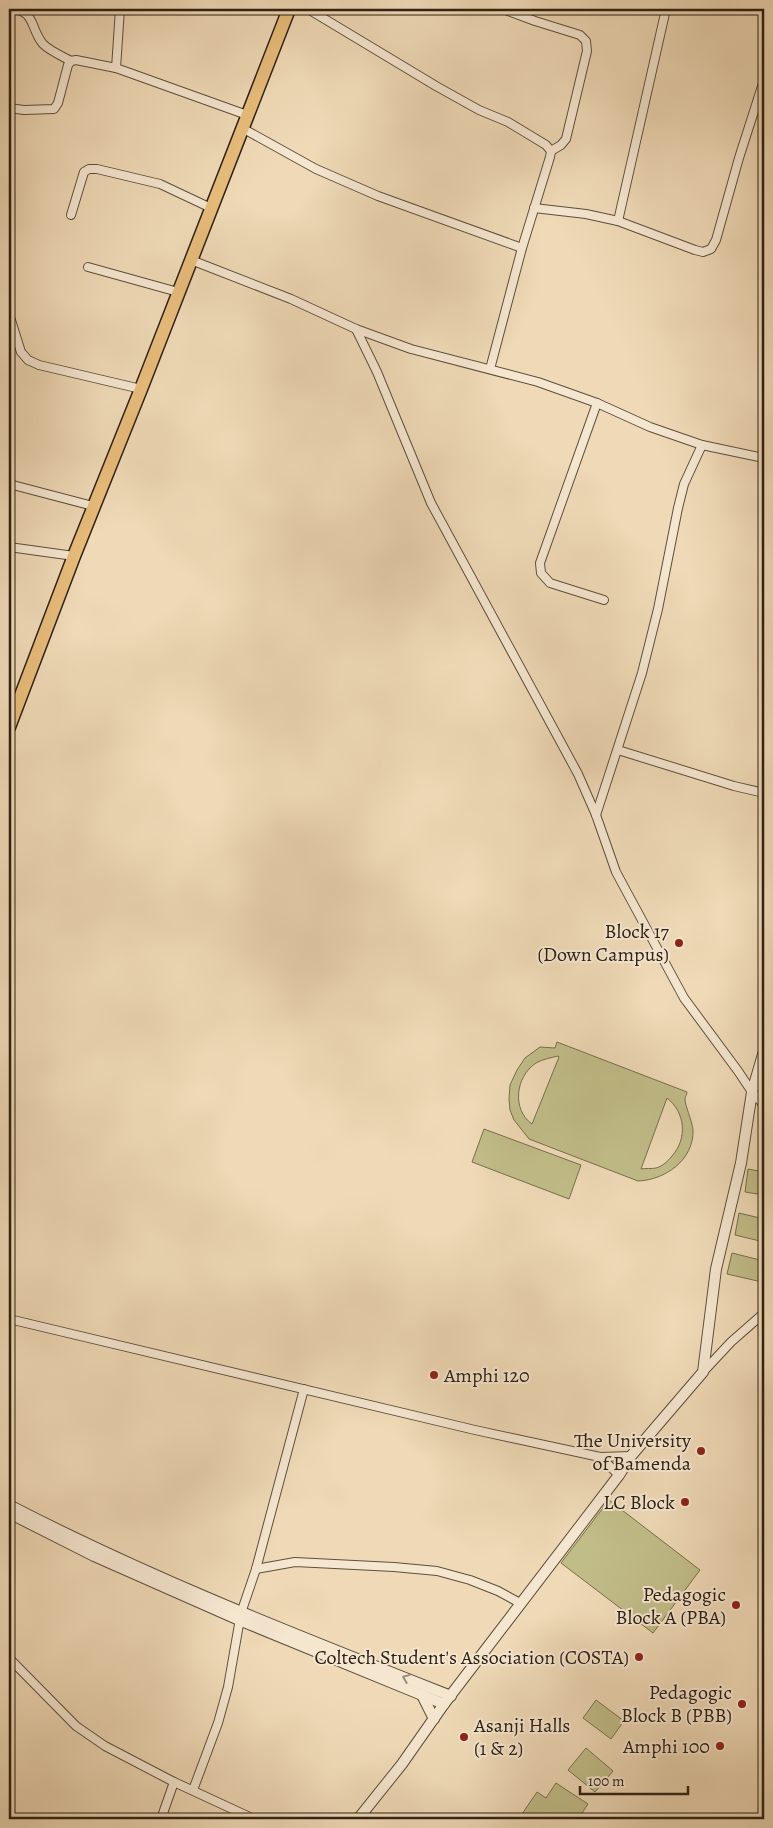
<svg xmlns="http://www.w3.org/2000/svg" width="773" height="1828" viewBox="0 0 773 1828" font-family="Alegreya,serif">
<rect width="100%" height="100%" fill="#efd9b6"/>
<filter id="stains"><feTurbulence type="fractalNoise" baseFrequency=".004" numOctaves="4"/><feColorMatrix values="0 0 0 0 .2 0 0 0 0 .09 0 0 0 0 .02 0 0 0 .5 -.17"/></filter>
<radialGradient id="worn" r=".72"><stop offset=".6" stop-color="#630" stop-opacity="0"/><stop offset="1" stop-color="#630" stop-opacity=".3"/></radialGradient>
<g fill="#c1bd89" stroke="#776f4e" fill-rule="evenodd">
<path d="M557 1042 687 1092C687 1094 685 1097 685 1099 685 1106 692 1120 693 1130 694 1160 665 1180 638 1181L529 1139 514 1120 510 1110 509 1099 510 1085 517 1070 525 1058 540 1047 555 1048ZM558 1056 559 1057 532 1124C512 1110 515 1077 536 1063 543 1059 550 1058 558 1056ZM667 1098C685 1112 688 1138 672 1156 668 1161 663 1166 656 1168 652 1169 645 1168 641 1169Z"/>
<polygon points="484,1129 581,1165 569,1199 472,1162"/>
<polygon points="748,1169 764,1172 764,1195 745,1192"/>
<polygon points="739,1213 764,1219 764,1242 735,1235"/>
<polygon points="732,1253 764,1261 762,1282 727,1274"/>
<polygon points="609,1500 700,1570 653,1633 561,1563"/>
<polygon points="596,1700 624,1721 611,1739 583,1718"/>
<polygon points="586,1748 613,1771 595,1792 568,1770"/>
<polygon points="556,1783 588,1804 578,1819 523,1819 520,1817 537,1792 546,1798"/>
</g>
<g fill="none" stroke-linecap="round" stroke-linejoin="round">
<g stroke="#5e4f3c" stroke-width="10">
<g id="minor">
<path d="M9 9C36 9 30 29 43 44 50 51 62 56 71 61"/>
<polyline points="120,9 116,68 247,115"/>
<polyline points="308,9 436,86 479,110 508,122 546,145 551,151 550,157 522,248 490,369"/>
<polyline points="503,9 535,21 580,35 586,41 587,51 566,139 561,145 551,151"/>
<polyline points="9,108 24,110 54,109 58,103 68,65 71,61 76,60 116,68"/>
<polyline points="242,128 316,169 378,196 522,248"/>
<polyline points="534,208 586,214 618,221 695,250 703,252 711,249 716,240 739,158 764,80"/>
<polyline points="71,215 84,172 89,169 97,169 160,184 211,208"/>
<polyline points="618,221 666,9"/>
<polyline points="191,260 291,299 356,329 411,349 538,382 597,403 650,427 702,445 764,458"/>
<polyline points="88,267 178,292"/>
<polyline points="9,314 21,352 28,360 39,365 141,389"/>
<polyline points="356,329 377,372 431,503 578,774 596,815 616,872 684,998 738,1071 752,1092 764,1105"/>
<polyline points="597,403 540,563 541,573 550,583 604,600"/>
<polyline points="9,484 93,506"/>
<polyline points="9,547 74,556"/>
<polyline points="618,750 734,786 764,793"/>
<polyline points="596,815 642,673 658,609 678,508 684,484 702,445"/>
<polyline points="9,1319 475,1430 600,1457 631,1456"/>
<polyline points="703,1372 731,1342 764,1313"/>
<polyline points="600,1457 619,1475"/>
<polyline points="256,1569 295,1562 394,1567 437,1571 470,1580 498,1591 520,1603"/>
<polyline points="9,1658 76,1726 105,1746 174,1782 254,1819"/>
<polyline points="193,1790 218,1723 228,1687 241,1613 256,1569 304,1389"/>
<polyline points="161,1819 174,1782"/>
</g>
</g>
<g stroke="#5e4f3c" stroke-width="12">
<g id="tertiary">
<path d="M9 1505C152 1579 301 1637 451 1696"/>
<polyline points="9,1513 94,1556 239,1620 444,1704"/>
<polyline points="422,1695 434,1719"/>
<polyline points="358,1819 402,1764 444,1704 619,1475 631,1456 703,1372 716,1269 741,1163 752,1092 764,1051"/>
</g>
</g>
<g stroke="#2d2114" stroke-width="15">
<polyline id="trunk" points="9,727 74,556 141,389 289,9"/>
</g>
<use href="#minor" stroke="#f5e6d0" stroke-width="8"/>
<use href="#tertiary" stroke="#f5e6d0" stroke-width="10"/>
<use href="#trunk" stroke="#e8bc7b" stroke-width="12"/>
</g>
<defs><path id="oneway-chevron" d="M-2-3.5L2.5 0L-2 3.5" fill="none" stroke-width="1.6" stroke-linecap="round" stroke-linejoin="round" transform="scale(1.25)"/></defs>
<use stroke="#9b8d7b" href="#oneway-chevron" transform="translate(406 1678) rotate(-158)"/>
<g fill="#8f2418" stroke="#f5e6d0" stroke-width="2">
<circle cx="679" cy="943" r="5"/>
<circle cx="434" cy="1375" r="5"/>
<circle cx="701" cy="1451" r="5"/>
<circle cx="685" cy="1502" r="5"/>
<circle cx="736" cy="1605" r="5"/>
<circle cx="639" cy="1657" r="5"/>
<circle cx="742" cy="1704" r="5"/>
<circle cx="464" cy="1737" r="5"/>
<circle cx="720" cy="1746" r="5"/>
</g>
<g text-anchor="middle" stroke-width="4" stroke-linejoin="round" paint-order="stroke">
<g font-size="20" fill="#2d2114" stroke="#f5e6d0" text-anchor="end">
<text x="669" y="938">Block 17<tspan x="669" dy="23">(Down Campus)</tspan></text>
<text x="444" y="1382" text-anchor="start">Amphi 120</text>
<text x="691" y="1447">The University<tspan x="691" dy="23">of Bamenda</tspan></text>
<text x="675" y="1509">LC Block</text>
<text x="726" y="1601">Pedagogic<tspan x="726" dy="23">Block A (PBA)</tspan></text>
<text x="629" y="1664">Coltech Student's Association (COSTA)</text>
<text x="732" y="1699">Pedagogic<tspan x="732" dy="23">Block B (PBB)</tspan></text>
<text x="474" y="1732" text-anchor="start">Asanji Halls<tspan x="474" dy="23">(1 &amp; 2)</tspan></text>
<text x="710" y="1753">Amphi 100</text>
</g>
</g>
<rect width="773" height="1828" fill="none" stroke="#efd9b6" stroke-width="30"/>
<rect x="10" y="10" width="753" height="1808" fill="none" stroke="#2d2114" stroke-width="2.5"/>
<rect x="15" y="15" width="743" height="1798" fill="none" stroke="#2d2114"/>
<path d="M580 1786v8h108v-8" fill="none" stroke="#2d2114" stroke-width="2.5"/>
<text x="588" y="1786" font-size="15" fill="#2d2114" stroke="#f5e6d0" stroke-width="4" paint-order="stroke">100 m</text>
<rect width="100%" height="100%" filter="url(#stains)"/>
<rect width="100%" height="100%" fill="url(#worn)"/>
</svg>
